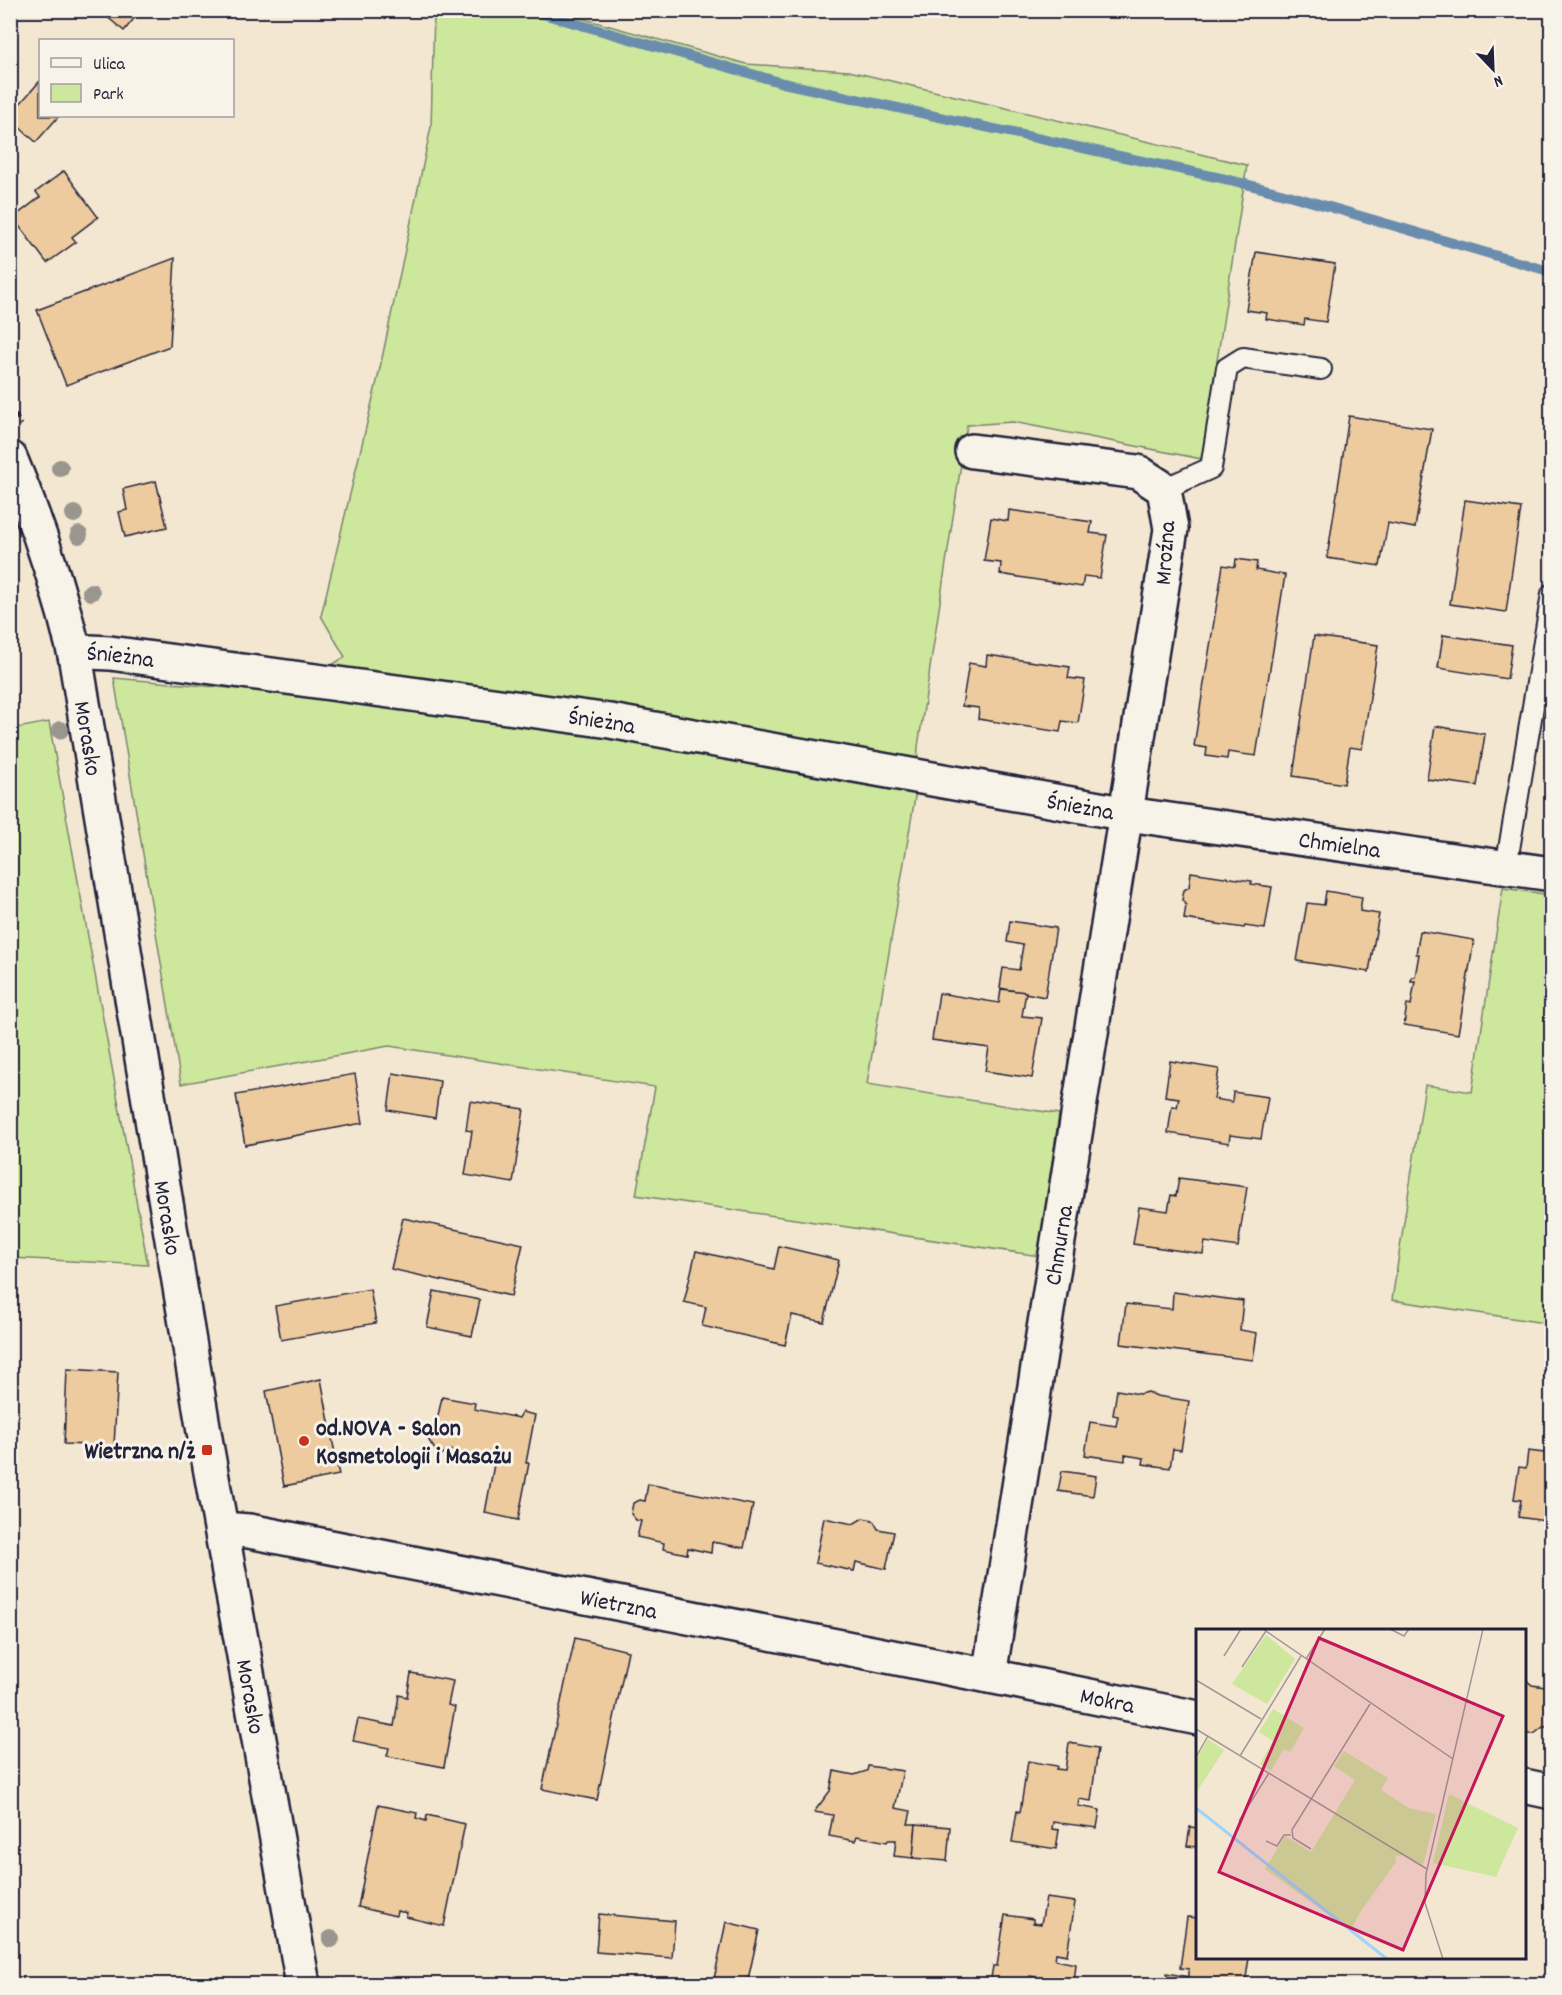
<svg xmlns="http://www.w3.org/2000/svg" width="1562" height="1995" viewBox="0 0 1562 1995" font-family="Dekko,sans-serif">
<rect width="100%" height="100%" fill="#f4e7d2"/>
<filter id="ink" filterUnits="userSpaceOnUse"><feTurbulence type="fractalNoise" baseFrequency=".0167" numOctaves="2"/><feDisplacementMap in="SourceGraphic" scale="12" xChannelSelector="R" yChannelSelector="G"/><feConvolveMatrix kernelMatrix="1 2 1 2 8 2 1 2 1" color-interpolation-filters="sRGB"/></filter>
<g filter="url(#ink)">
<g fill="#cde79d" stroke="#78846c" stroke-width="1.5">
<polygon points="434,11 556,11 746,64 849,71 1247,165 1202,459 1013,422 967,425 918,747 915,797 867,1084 1059,1114 1039,1256 636,1195 655,1087 389,1046 181,1084 114,678 285,693 345,657 321,616 378,377 431,127"/>
<polygon points="49,722 148,1265 11,1258 11,729"/>
<polygon points="1503,888 1551,895 1551,1324 1392,1300 1425,1085 1472,1092"/>
</g>
<g fill="none" stroke-linecap="round" stroke-linejoin="round">
<polyline stroke="#6b8dae" stroke-width="10" points="529,10 783,83 1230,180 1292,196 1552,272"/>
</g>
<g fill="#edcb9e" stroke="#22223b" stroke-width="1.5">
<polygon points="99,10 141,10 124,31"/>
<polygon points="40,81 40,116 59,116 36,142 10,119 10,115"/>
<polygon points="64,171 98,217 72,237 76,242 47,263 13,218 40,197 36,192"/>
<polygon points="1256,252 1335,264 1326,322 1305,319 1304,325 1266,319 1267,313 1246,310"/>
<polygon points="175,258 170,346 66,385 37,310"/>
<polygon points="1349,416 1432,429 1415,528 1388,523 1380,566 1327,558"/>
<polygon points="156,481 167,527 125,537 119,512 127,510 123,489"/>
<polygon points="1465,500 1521,508 1506,612 1450,604"/>
<polygon points="1009,510 1092,522 1090,533 1107,535 1100,578 1084,576 1082,587 1000,574 1001,563 984,561 991,518 1008,521"/>
<polygon points="1236,559 1257,562 1256,570 1285,575 1256,756 1228,752 1227,759 1206,756 1207,748 1194,746 1223,565 1235,567"/>
<polygon points="1443,635 1512,645 1507,679 1438,668"/>
<polygon points="1314,636 1378,645 1362,749 1350,747 1344,784 1293,776"/>
<polygon points="987,655 1070,667 1068,678 1085,680 1078,723 1062,721 1060,732 978,719 979,708 962,706 969,663 986,666"/>
<polygon points="1435,726 1485,734 1477,786 1427,779"/>
<polygon points="1552,812 1552,848 1546,847"/>
<polygon points="1191,872 1252,881 1251,884 1272,887 1265,929 1245,926 1244,928 1184,919 1186,905 1182,900 1184,890 1189,887"/>
<polygon points="1326,891 1362,897 1360,911 1379,914 1369,972 1297,961 1307,903 1324,905"/>
<polygon points="1010,921 1056,928 1045,997 1000,988 1003,968 1019,970 1023,945 1007,942"/>
<polygon points="1420,931 1474,940 1458,1034 1404,1025 1407,1004 1411,1005 1415,981 1411,981 1412,977 1415,977 1419,954 1416,954"/>
<polygon points="1001,989 1026,992 1022,1016 1042,1018 1032,1078 985,1071 989,1048 932,1040 939,993 999,1003"/>
<polygon points="1170,1061 1219,1069 1214,1099 1232,1102 1233,1092 1268,1097 1261,1139 1230,1135 1229,1143 1168,1133 1172,1106 1177,1107 1179,1098 1165,1096"/>
<polygon points="393,1073 440,1081 435,1118 388,1110"/>
<polygon points="355,1074 363,1123 245,1145 236,1095"/>
<polygon points="470,1101 524,1109 513,1183 465,1175 472,1131 466,1130"/>
<polygon points="1179,1178 1247,1187 1238,1247 1205,1242 1203,1254 1133,1244 1139,1207 1168,1211 1171,1195 1176,1196"/>
<polygon points="403,1218 523,1244 511,1296 391,1269"/>
<polygon points="779,1246 839,1260 824,1322 792,1315 785,1345 702,1326 706,1307 684,1302 696,1251 774,1269"/>
<polygon points="370,1289 376,1323 281,1340 275,1306"/>
<polygon points="434,1291 480,1300 472,1336 427,1327"/>
<polygon points="1173,1292 1243,1301 1240,1330 1257,1333 1253,1360 1121,1344 1126,1304 1172,1309"/>
<polygon points="1548,1350 1552,1350 1552,1382 1544,1380"/>
<polygon points="67,1369 118,1372 114,1446 64,1444"/>
<polygon points="321,1379 339,1475 284,1486 266,1391"/>
<polygon points="1117,1390 1139,1394 1148,1392 1157,1396 1189,1401 1181,1450 1173,1449 1170,1468 1143,1464 1144,1458 1125,1455 1125,1461 1085,1455 1090,1422 1116,1426 1118,1416 1113,1415"/>
<polygon points="442,1397 475,1403 474,1409 519,1418 522,1412 535,1415 526,1463 529,1463 518,1520 485,1513 495,1459 449,1450 439,1456 426,1436 435,1430"/>
<polygon points="1528,1451 1552,1454 1552,1522 1518,1517 1521,1500 1514,1499 1519,1467 1526,1468"/>
<polygon points="1062,1471 1096,1476 1093,1496 1058,1491"/>
<polygon points="648,1484 753,1505 744,1548 712,1542 711,1553 688,1548 687,1554 663,1549 664,1543 637,1537 641,1521 636,1520 631,1514 633,1503 640,1500 645,1501"/>
<polygon points="824,1518 853,1524 863,1518 873,1520 878,1529 894,1532 886,1569 856,1562 854,1571 815,1563"/>
<polygon points="575,1638 628,1651 597,1800 542,1789"/>
<polygon points="411,1673 453,1681 448,1705 455,1707 444,1767 387,1756 389,1748 353,1741 358,1719 394,1726 399,1695 407,1697"/>
<polygon points="1524,1678 1532,1685 1552,1688 1552,1727 1543,1727 1534,1734 1529,1734 1524,1732"/>
<polygon points="1069,1743 1098,1748 1091,1801 1079,1799 1078,1806 1100,1810 1097,1828 1053,1822 1052,1829 1059,1830 1056,1849 1012,1842 1017,1811 1020,1812 1028,1761 1057,1766 1056,1769 1065,1770"/>
<polygon points="868,1766 903,1771 895,1808 911,1811 908,1824 916,1824 913,1858 894,1856 896,1840 888,1840 887,1842 857,1836 855,1841 829,1836 833,1815 814,1812 830,1791 834,1771 854,1775 867,1771"/>
<polygon points="378,1805 417,1813 416,1818 426,1821 427,1815 465,1824 444,1926 406,1917 407,1913 397,1911 396,1916 358,1907"/>
<polygon points="916,1824 950,1827 947,1861 913,1858"/>
<polygon points="1190,1827 1198,1828 1198,1847 1187,1846"/>
<polygon points="1046,1898 1075,1902 1067,1955 1056,1953 1055,1960 1076,1964 1074,1983 1030,1976 1029,1983 1035,1984 990,1984 993,1966 997,1966 1005,1915 1033,1919 1033,1923 1041,1924"/>
<polygon points="599,1914 675,1921 672,1958 596,1952"/>
<polygon points="1187,1917 1198,1918 1198,1958 1249,1958 1245,1984 1165,1984 1167,1973 1189,1977 1189,1969 1180,1968"/>
<polygon points="726,1922 759,1930 747,1984 713,1984"/>
</g>
<g fill="none" stroke-linecap="round" stroke-linejoin="round">
<g stroke="#22223b" stroke-width="24">
<g id="service">
<polyline points="1164,489 1211,468 1227,368 1243,358 1321,369"/>
<polyline points="1506,867 1552,594"/>
</g>
</g>
<g stroke="#22223b" stroke-width="38">
<g id="minor">
<polyline points="972,451 1138,472 1164,489 1171,529 989,1676"/>
<path id="s1" d="M75 655 90 652 110 653 610 721 1127 814 1552 874"/>
<path id="s2" d="M222 1529 249 1531 1015 1681 1198 1718"/>
<polyline points="1524,1786 1552,1792"/>
</g>
</g>
<g stroke="#22223b" stroke-width="38">
<g id="tertiary">
<path id="s3" d="M10 458C37 522 59 588 75 655L207 1450 303 1984"/>
</g>
</g>
<polyline stroke="#22223b" stroke-width="4" stroke-dasharray="6 4.5" stroke-linecap="butt" points="10,405 21,425"/>
<use href="#service" stroke="#f7f3e8" stroke-width="20"/>
<use href="#minor" stroke="#f7f3e8" stroke-width="33"/>
<use href="#tertiary" stroke="#f7f3e8" stroke-width="33"/>
</g>
<g fill="#98968d">
<circle cx="60" cy="468" r="9"/>
<circle cx="74" cy="514" r="9"/>
<circle cx="79" cy="535" r="9"/>
<circle cx="91" cy="592" r="9"/>
<circle cx="60" cy="730" r="9"/>
<circle cx="331" cy="1939" r="9"/>
</g>
</g>
<g fill="#c8321e" stroke="#f7f3e8" stroke-width="2">
<circle cx="304" cy="1441" r="6"/>
<rect x="201" y="1444" width="12" height="12" rx="3"/>
</g>
<g text-anchor="middle" stroke-width="6" stroke-linejoin="round" paint-order="stroke">
<g font-size="24" fill="#22223b" stroke="#f7f3e8">
<text transform="translate(1164 553) rotate(-86)" y="8">Mroźna</text>
<text dy="8" stroke="none"><textPath href="#s1" startOffset="46">Śnieżna</textPath></text>
<text dy="8" stroke="none"><textPath href="#s1" startOffset="532">Śnieżna</textPath></text>
<text dy="8" stroke="none"><textPath href="#s3" startOffset="292">Morasko</textPath></text>
<text dy="8" stroke="none"><textPath href="#s1" startOffset="1018">Śnieżna</textPath></text>
<text dy="8" stroke="none"><textPath href="#s1" startOffset="1280">Chmielna</textPath></text>
<text dy="8" stroke="none"><textPath href="#s3" startOffset="778">Morasko</textPath></text>
<text transform="translate(1058 1245) rotate(-81)" y="8">Chmurna</text>
<text dy="8" stroke="none"><textPath href="#s2" startOffset="404">Wietrzna</textPath></text>
<text dy="8" stroke="none"><textPath href="#s3" startOffset="1264">Morasko</textPath></text>
<text dy="8" stroke="none"><textPath href="#s2" startOffset="902">Mokra</textPath></text>
</g>
<g font-size="24" font-weight="bold" fill="#22223b" stroke="#f7f3e8" text-anchor="start">
<text x="316" y="1435">od.NOVA - Salon<tspan x="316" dy="28">Kosmetologii i Masażu</tspan></text>
<text x="195" y="1458" text-anchor="end">Wietrzna n/ż</text>
</g>
</g>
<g transform="translate(1196 1629)">
<rect width="330" height="330" fill="#f4e7d2"/>
<path d="M70 6 99 30 71 75 36 55ZM77 80 108 99 94 123 88 120 75 142 64 135 77 112 63 103ZM12 110 28 121 0 164V130ZM148 122 192 149 185 161 213 179 240 185 227 236 208 226 199 227 200 233 163 285 155 302 69 240 89 207 115 223 159 151 138 137ZM253 165 322 199 300 248 237 234Z" fill="#cde79d"/>
<path fill="none" stroke="#9cd4fb" stroke-width="3" d="M0 179 191 330"/>
<path fill="none" stroke="#a09896" stroke-width="1.5" d="M67 0 257 130M194 0 208 7 213 0M28 27 45 0M110 30 129 0M46 38 70 2M0 51 65 90M0 100 231 240M44 127 105 27M0 128 12 107M43 192 73 144M70 212 81 217 88 206H95M115 220 97 209 96 201 174 75M247 330 229 274 230 245 287 0"/>
<path fill="#c2185b" fill-opacity="0.15" stroke="#c2185b" stroke-width="3" d="M123 9 307 87 207 321 23 243Z"/>
<rect width="330" height="330" fill="none" stroke="#22223b" stroke-width="3"/>
</g>
<rect width="1562" height="1995" fill="none" stroke="#f7f3e8" stroke-width="36"/>
<rect x="18" y="18" width="1526" height="1959" fill="none" stroke="#22223b" stroke-width="2" filter="url(#ink)"/>
<rect x="39" y="39" width="195" height="78" fill="#f7f3e8" stroke="#a29fa3" stroke-width="1.5"/>
<rect x="51" y="58" width="30" height="9" fill="#f7f3e8" stroke="#a29fa3" stroke-width="1.5"/>
<text x="93" y="69" font-size="18" fill="#22223b">Ulica</text>
<rect x="51" y="84" width="30" height="18" fill="#cde79d" stroke="#a29fa3" stroke-width="1.5"/>
<text x="93" y="99" font-size="18" fill="#22223b">Park</text>
<g transform="translate(1493 69) rotate(157)" stroke="#f7f3e8" stroke-width="4.5" paint-order="stroke">
<path d="M0-4.5L10 22L0 15L-10 22Z" fill="#22223b"/>
<text y="-9" font-size="16" font-weight="bold" text-anchor="middle" fill="#22223b">N</text>
</g>
</svg>
